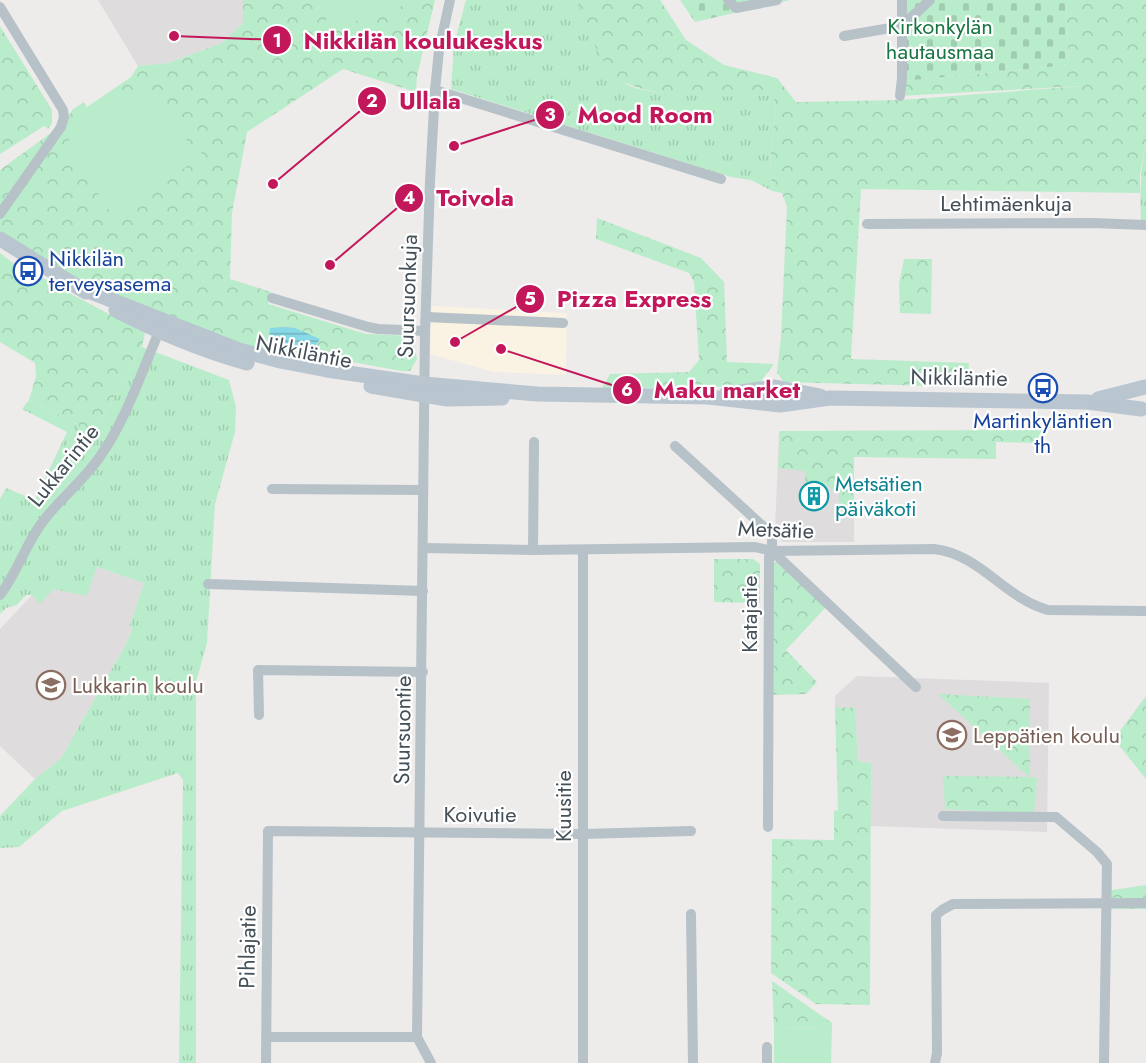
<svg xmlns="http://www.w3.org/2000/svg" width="1146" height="1063" viewBox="0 0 1146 1063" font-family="Jost,sans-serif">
<defs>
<pattern id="grass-tufts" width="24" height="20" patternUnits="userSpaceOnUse" patternTransform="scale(1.5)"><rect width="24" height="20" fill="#b9ecca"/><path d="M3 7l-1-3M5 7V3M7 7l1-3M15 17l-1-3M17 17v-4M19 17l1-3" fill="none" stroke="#a0ccb0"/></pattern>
<pattern id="forest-crowns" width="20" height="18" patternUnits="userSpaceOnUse" patternTransform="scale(1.5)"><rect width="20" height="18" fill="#b9ecca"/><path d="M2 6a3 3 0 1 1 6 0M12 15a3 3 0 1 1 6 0" fill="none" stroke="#a0ccb0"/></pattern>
<pattern id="cemetery-stones" width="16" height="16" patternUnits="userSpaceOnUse" patternTransform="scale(1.5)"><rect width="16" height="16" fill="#b9ecca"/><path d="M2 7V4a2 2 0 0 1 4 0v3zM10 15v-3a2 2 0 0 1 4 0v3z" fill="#a0ccb0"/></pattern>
<pattern id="water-rules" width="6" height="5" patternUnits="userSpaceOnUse" patternTransform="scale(1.5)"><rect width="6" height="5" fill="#88d9e7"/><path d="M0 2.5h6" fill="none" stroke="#71b2be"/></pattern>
</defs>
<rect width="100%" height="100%" fill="#eeebeb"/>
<polygon fill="#faf2e3" points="432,306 567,313 566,375 494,372 430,354"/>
<g fill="#dfdcdd">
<polygon points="98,0 243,0 243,23 222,43 168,63 138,66"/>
<polygon points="779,431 854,431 854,542 783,542 777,535 775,530"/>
<polygon points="97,567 144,583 130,625 132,630 125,646 61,758 35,779 0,746 0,629 32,595 54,589"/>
<polygon points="857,676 1049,683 1047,832 870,826 871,763 858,761 855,708 835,707 835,696"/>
</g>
<g fill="url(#grass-tufts)">
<path d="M466 0H576C589 29 600 61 625 83 642 98 748 96 774 95L776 112 770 159 772 191 751 180 731 177 451 89 454 44Z"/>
<path d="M1146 142V225L1141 224C1140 193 1140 173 1146 142Z"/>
<polygon points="142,347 229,380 236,407 235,432 215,504 207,643 196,682 196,1063 179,1063 183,780 178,773 62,811 19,847 0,848 0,816 35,779 61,758 125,646 132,630 130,625 144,583 97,567 87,596 54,589 40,604 32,595 26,595 17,605 6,608 0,614 0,499 6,488 35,500 67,432 22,409 29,400 80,425 78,455 87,446"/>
</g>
<g fill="url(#forest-crowns)">
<polygon points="243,0 435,0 417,76 416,92 343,69 247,132 232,213 230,279 271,292 268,304 366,334 412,336 417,359 410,371 401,371 325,357 298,359 239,343 95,289 28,250 0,231 0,170 63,124 73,109 84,102 87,107 131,77 138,66 168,63 222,43 243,23"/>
<path d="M576 0H660L686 40 724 65 777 78 796 102 901 100 1081 86 900 96 902 81 1069 65 1066 0H1146V142L1140 174V193L861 189 851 359 969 363 968 387 784 382 777 373 781 337 787 207 782 193 772 191 770 159 776 112 774 96C738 96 643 101 617 77 596 58 587 25 576 0Z"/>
<polygon points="0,26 52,110 52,123 48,129 44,126 0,154"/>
<polygon points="597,218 701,258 724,282 727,362 774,364 757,386 602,389 610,374 689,372 699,360 694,282 689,273 596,239"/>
<polygon points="0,253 23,271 53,282 71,294 145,333 142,347 87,446 78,455 69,450 80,425 29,400 36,376 35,363 0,342"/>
<polygon points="904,259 932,259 931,314 900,313 899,284"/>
<polygon points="1041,430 1041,443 996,442 996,459 854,457 854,507 839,506 839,491 831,490 830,486 805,486 805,471 778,468 780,431"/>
<polygon points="714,559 753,559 760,564 760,603 714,602"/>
<polygon points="771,562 776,562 826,607 786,650 817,682 806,694 772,695"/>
<polygon points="938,694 1030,699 1030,777 1037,778 1034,814 945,809 943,776 1029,777"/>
<polygon points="1146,696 1146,779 1114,739"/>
<polygon points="835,707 855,708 858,761 871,763 870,1005 816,1004 771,973 772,839 834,840 834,811 838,810"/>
<polygon points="1146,885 1146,909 1106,909 1106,891"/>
<polygon points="772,981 832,1023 832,1028 774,1027"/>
</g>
<g fill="url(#cemetery-stones)">
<polygon points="680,0 790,0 695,22"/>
<polygon points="900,0 1066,0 1069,65 903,81"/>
</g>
<g fill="#b9ecca">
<polygon points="326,0 420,0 322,32 327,17"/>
<path d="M147 88 190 144 204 155 115 214 111 213 69 151C64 125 102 102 120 91L127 100Z"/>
<polygon points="774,1027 832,1028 831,1063 774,1063"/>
</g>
<path fill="url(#water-rules)" d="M284 327 295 328 320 339 314 348C294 349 284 353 269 337L270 328Z"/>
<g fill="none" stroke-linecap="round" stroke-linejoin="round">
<g stroke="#b7c1c8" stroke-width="10">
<polyline points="728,0 736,8 777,0"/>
<polyline points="0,7 63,110 64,117 61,127 0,214"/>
<polyline points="844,36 902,26 930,0"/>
<polyline points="435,90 721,179"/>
<polyline points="900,96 902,78 902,0"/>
<polyline points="867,224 1092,223 1146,225"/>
<polyline points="272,298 368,327 378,329 425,331"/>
<polyline points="426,317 563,323"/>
<polyline points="675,446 766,529 772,532 772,551 769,557 768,827"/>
<polyline points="272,489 422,490"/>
<path d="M423 548 533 550 755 547 772 551 934 549C980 554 1004 598 1048 610L1146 611"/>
<polyline points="533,550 534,442"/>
<polyline points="772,551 916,687"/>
<polyline points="208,584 423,591"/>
<path d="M0 595C17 573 25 546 41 524 59 499 85 480 101 455 127 418 143 368 161 327"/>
<polyline points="259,715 258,670 423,672"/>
<polyline points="943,816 1056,817 1097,852 1107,864 1104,1063"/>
<polyline points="691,914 693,1063"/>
<polyline points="267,1037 417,1037"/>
<polyline points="266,1063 268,831 583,834 691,831"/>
<polyline points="431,1063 417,1037 425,331 430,181 435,90 439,50 450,0"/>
<polyline points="583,1063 583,550"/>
<polyline points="767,1063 767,1047"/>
<polyline points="935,1063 937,1053 936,915 942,910 953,904 1146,903"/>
</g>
<g stroke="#b9c5cf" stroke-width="15">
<polyline points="0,239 86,292"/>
<polyline points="78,287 239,350 280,361 327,370 424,384 537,394 708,397 780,405 830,398 1087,402 1141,409"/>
<path d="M116 310C158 332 201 350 247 363"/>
<polyline points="371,386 447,399 502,398"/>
<polyline points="726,394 775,387 820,396"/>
<polyline points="1098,399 1145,387"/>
</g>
</g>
<defs>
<g id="bus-ring" transform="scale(1.5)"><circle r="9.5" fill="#fff" stroke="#1a4fb4" stroke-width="1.5"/><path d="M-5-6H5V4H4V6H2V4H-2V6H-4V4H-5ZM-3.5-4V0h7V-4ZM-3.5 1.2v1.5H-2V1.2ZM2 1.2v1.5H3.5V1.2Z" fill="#1a4fb4"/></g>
<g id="building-ring" transform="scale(1.5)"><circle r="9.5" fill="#fff" stroke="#0f9aa8" stroke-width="1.5"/><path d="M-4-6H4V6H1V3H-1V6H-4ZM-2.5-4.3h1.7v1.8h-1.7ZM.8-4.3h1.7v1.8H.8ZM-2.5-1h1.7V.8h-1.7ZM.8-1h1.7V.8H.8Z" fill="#0f9aa8"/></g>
<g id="school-ring" transform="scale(1.5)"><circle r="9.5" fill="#fff" stroke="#8d6e63" stroke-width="1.5"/><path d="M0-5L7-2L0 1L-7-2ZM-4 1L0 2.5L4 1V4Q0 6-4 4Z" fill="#8d6e63"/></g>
</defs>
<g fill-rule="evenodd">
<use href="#bus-ring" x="28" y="271"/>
<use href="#bus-ring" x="1043" y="388"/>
<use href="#building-ring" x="814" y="496"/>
<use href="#school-ring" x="51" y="685"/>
<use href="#school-ring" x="952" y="735"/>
</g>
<g text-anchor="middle" stroke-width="4.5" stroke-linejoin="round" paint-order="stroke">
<g font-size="22" fill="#197542" stroke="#fff">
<text x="940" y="34">Kirkonkylän<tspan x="940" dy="25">hautausmaa</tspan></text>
</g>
<g font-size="22" fill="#445058" stroke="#fff">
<text x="1006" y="211">Lehtimäenkuja</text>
<text transform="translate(407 296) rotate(-88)" y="8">Suursuonkuja</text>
<text transform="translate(304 351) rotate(11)" y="8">Nikkiläntie</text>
<text transform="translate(959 377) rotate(1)" y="8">Nikkiläntie</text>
<text transform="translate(63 465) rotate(-51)" y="8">Lukkarintie</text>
<text transform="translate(776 529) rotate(2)" y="8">Metsätie</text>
<text transform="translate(749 614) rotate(-90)" y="8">Katajatie</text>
<text transform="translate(402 730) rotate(-89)" y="8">Suursuontie</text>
<text transform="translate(563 806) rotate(-90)" y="8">Kuusitie</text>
<text x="480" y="822">Koivutie</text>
<text transform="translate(247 947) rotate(-89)" y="8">Pihlajatie</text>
</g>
<g font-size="22" fill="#164399" stroke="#fff" text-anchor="start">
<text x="49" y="266">Nikkilän<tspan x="49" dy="25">terveysasema</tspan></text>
<text x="1043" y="428" text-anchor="middle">Martinkyläntien<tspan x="1043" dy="25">th</tspan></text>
</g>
<g font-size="22" fill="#0d838f" stroke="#fff" text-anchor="start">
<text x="835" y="491">Metsätien<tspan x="835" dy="25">päiväkoti</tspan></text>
</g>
<g font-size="22" fill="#785e54" stroke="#fff" text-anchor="start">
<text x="72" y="693">Lukkarin koulu</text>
<text x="973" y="743">Leppätien koulu</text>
</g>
</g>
<path fill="none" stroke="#c2185b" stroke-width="2" d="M174 36L277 40M273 184L372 101M454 146L550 115M330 265L409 198M455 342L530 299M501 349L627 390"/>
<g fill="#c2185b" stroke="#fff" stroke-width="2">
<circle cx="174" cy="36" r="6"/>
<circle cx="273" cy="184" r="6"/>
<circle cx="454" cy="146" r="6"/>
<circle cx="330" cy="265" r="6"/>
<circle cx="455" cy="342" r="6"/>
<circle cx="501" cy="349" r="6"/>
<circle cx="277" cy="40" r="15"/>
<circle cx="372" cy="101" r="15"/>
<circle cx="550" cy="115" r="15"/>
<circle cx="409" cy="198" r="15"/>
<circle cx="530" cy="299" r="15"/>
<circle cx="627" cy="390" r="15"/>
</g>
<g font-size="18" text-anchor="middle" font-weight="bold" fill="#fff">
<text x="277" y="47">1</text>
<text x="372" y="107">2</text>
<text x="550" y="121">3</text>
<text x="409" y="204">4</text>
<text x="530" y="305">5</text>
<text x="627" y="396">6</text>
</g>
<g font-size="24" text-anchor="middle" font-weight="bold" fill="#c2185b" stroke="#fff" stroke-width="4.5" stroke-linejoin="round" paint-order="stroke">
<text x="423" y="49">Nikkilän koulukeskus</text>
<text x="430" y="109">Ullala</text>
<text x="645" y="123">Mood Room</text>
<text x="475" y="206">Toivola</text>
<text x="634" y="307">Pizza Express</text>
<text x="727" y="398">Maku market</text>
</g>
</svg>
